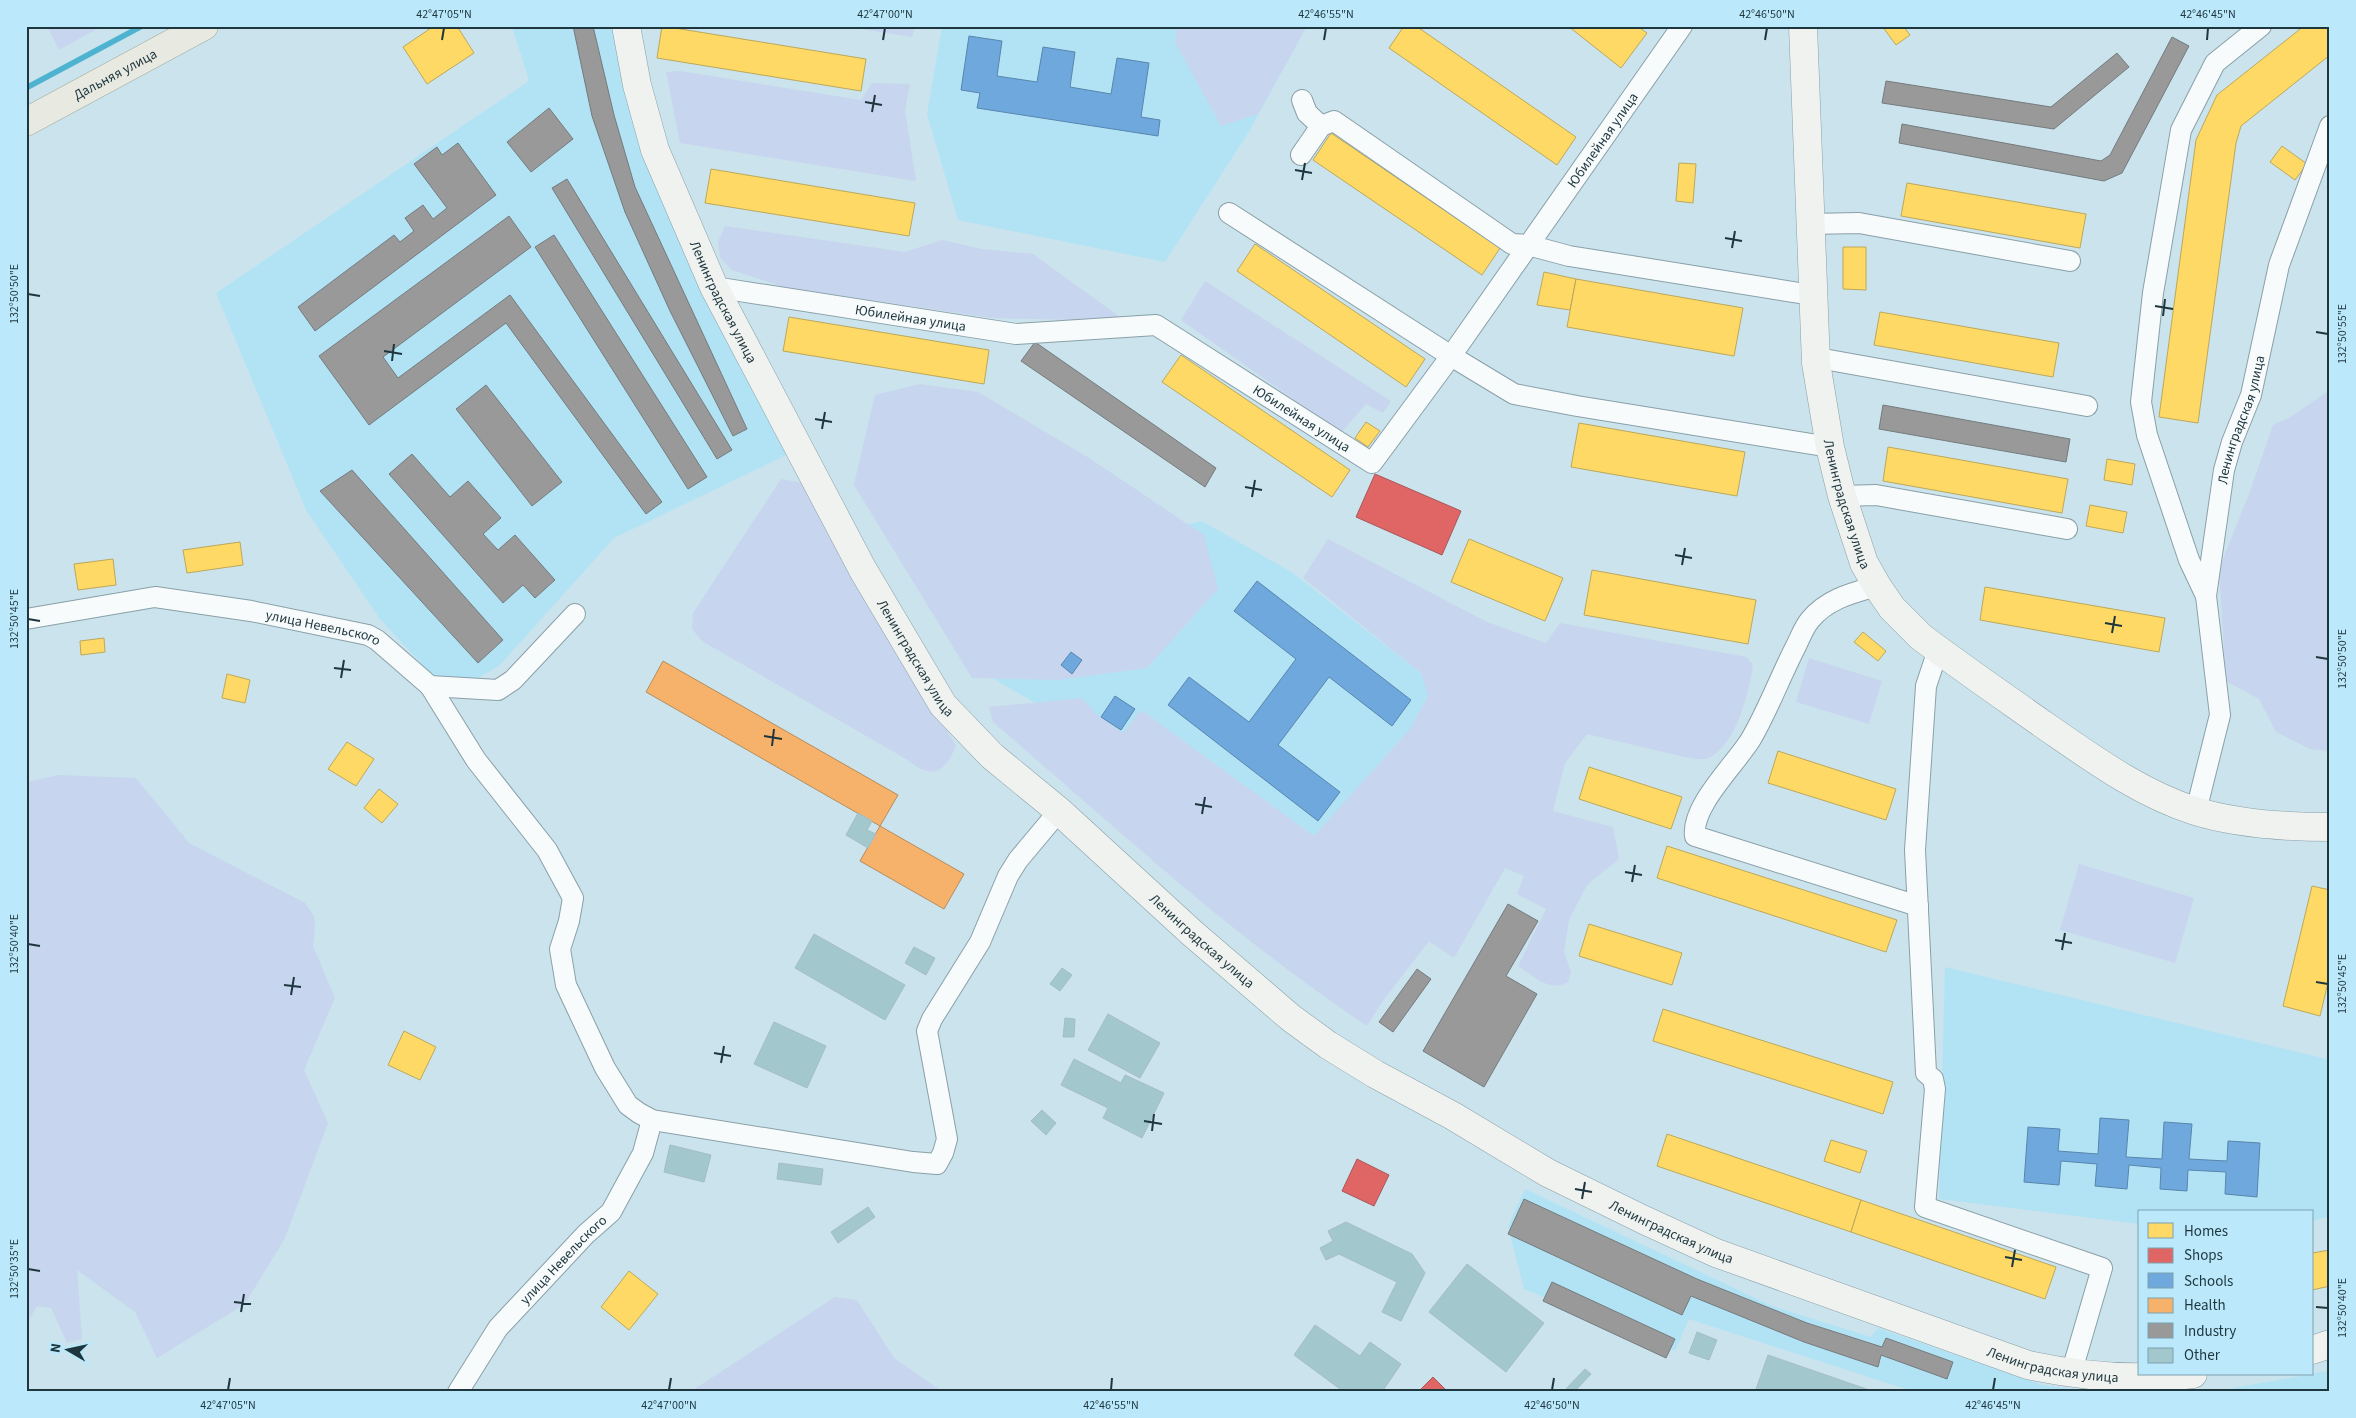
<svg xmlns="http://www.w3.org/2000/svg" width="2356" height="1418" viewBox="0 0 2356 1418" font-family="'Source Sans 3',sans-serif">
<rect width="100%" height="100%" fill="#cae3ec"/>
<g fill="#b2e3f5">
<polygon points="512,26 626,26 655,150 799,449 614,538 500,665 475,680 465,683 431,674 380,619 306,510 216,293 529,81"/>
<polygon points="942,26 1307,26 1248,133 1165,262 958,220 927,114"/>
<polygon points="875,395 983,411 1177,527 1202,521 1293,573 1421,673 1460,723 1337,880 977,669 854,485"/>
<polygon points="1945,967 2330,1060 2330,1216 2312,1221 2312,1212 2140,1212 2140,1224 1939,1199"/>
<polygon points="1525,1189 1772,1306 1871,1337 1878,1328 2042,1385 2097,1392 1915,1392 1689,1319 1675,1351 1524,1289 1508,1226"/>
<polygon points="2330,1370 2330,1392 2211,1392 2312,1374"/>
</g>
<g fill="#c8d5ee">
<polygon points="47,26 102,26 59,50"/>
<polygon points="842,26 915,26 912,37"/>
<polygon points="1177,26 1307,26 1258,114 1221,126 1175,42"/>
<polygon points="680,71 861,100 872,83 910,84 905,110 916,181 680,143 666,72"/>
<polygon points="725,226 905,252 942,240 982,249 1033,254 1120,317 1074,320 992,318 787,288 732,270 720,258 718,242"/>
<polygon points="1205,281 1391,401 1383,413 1366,404 1341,433 1181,320"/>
<polygon points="920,384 978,392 1089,458 1204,535 1218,589 1147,668 1058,680 972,678 854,485 875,395"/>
<polygon points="2330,390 2330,751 2310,749 2276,732 2259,699 2226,681 2219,569 2249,494 2273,425 2289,418"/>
<path d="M781 479 803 483 956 746C943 776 931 779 906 759L702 641 692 629 693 613Z"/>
<path d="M1328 539 1487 622 1546 643 1560 623 1746 657 1753 665C1750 691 1734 752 1705 759 1700 760 1694 758 1689 758L1587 734 1565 763 1553 811 1613 827 1619 859 1587 885 1569 920 1564 952 1571 972 1568 982C1549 993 1534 976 1518 966L1546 909 1517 894 1524 876 1505 868 1454 958 1429 941 1382 1002 1367 1026C1233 937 1115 827 993 722L989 707 1082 698 1097 715 1123 733 1141 710 1314 836 1410 729 1428 696 1421 673 1303 578Z"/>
<polygon points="1809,658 1882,681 1869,724 1796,702"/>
<polygon points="59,775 136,778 189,843 305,903 314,916 315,927 313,946 335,998 304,1070 328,1123 285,1238 245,1304 157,1358 135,1312 77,1270 82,1339 67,1343 51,1308 37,1306 26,1325 26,782"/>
<polygon points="2079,864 2194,898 2175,963 2060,930"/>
<polygon points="835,1297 857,1300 894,1358 943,1392 690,1392"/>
</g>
<g fill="#ffd966" stroke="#bca85a">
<polygon points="434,26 457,26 474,53 427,84 403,47"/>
<polygon points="662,26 866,59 861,91 657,58"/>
<polygon points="1404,26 1416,26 1576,137 1557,165 1389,48"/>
<polygon points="1568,26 1637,26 1647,33 1621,68"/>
<polygon points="1882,26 1903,26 1910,35 1896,45"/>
<polygon points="2304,26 2330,26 2330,55 2241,126 2236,143 2198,423 2159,417 2196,140 2217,95"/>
<polygon points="1331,133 1500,248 1482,275 1313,160"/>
<polygon points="2282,146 2307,164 2295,180 2270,162"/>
<polygon points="1679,163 1696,164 1693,203 1676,201"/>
<polygon points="711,169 915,203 909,236 705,203"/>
<polygon points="1907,183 2086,214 2080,248 1901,216"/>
<polygon points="1255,244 1425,359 1406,387 1237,271"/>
<polygon points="1843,247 1866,247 1866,290 1843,289"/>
<polygon points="1544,272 1576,279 1570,310 1537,305"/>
<polygon points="1576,279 1743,308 1734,356 1567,327"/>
<polygon points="1880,312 2059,343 2053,377 1874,345"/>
<polygon points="789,317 989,350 984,384 783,351"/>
<polygon points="1181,355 1350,470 1332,497 1162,382"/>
<polygon points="1366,422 1380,431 1368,447 1355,438"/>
<polygon points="1579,423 1745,452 1737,496 1571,467"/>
<polygon points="1888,447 2068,479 2062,513 1883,481"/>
<polygon points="2107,459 2135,464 2132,485 2104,480"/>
<polygon points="2090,505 2127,512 2123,533 2086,526"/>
<polygon points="1469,539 1563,578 1545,621 1451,582"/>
<polygon points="240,542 243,565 187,573 183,550"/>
<polygon points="113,559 116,585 78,590 74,564"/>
<polygon points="1592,570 1756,600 1748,644 1584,615"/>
<polygon points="1985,587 2165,618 2159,652 1980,620"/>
<polygon points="1863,632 1886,651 1878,661 1854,642"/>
<polygon points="104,638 105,652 81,655 80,641"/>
<polygon points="227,674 250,680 245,703 222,698"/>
<polygon points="347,742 374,759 356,786 328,769"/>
<polygon points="1778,751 1896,789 1886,820 1768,783"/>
<polygon points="1589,767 1682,797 1671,829 1579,799"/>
<polygon points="379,789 398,804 382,823 364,808"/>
<polygon points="1667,846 1897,920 1886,952 1657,878"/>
<polygon points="2312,886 2330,890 2330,974 2320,1016 2283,1006"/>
<polygon points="1589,924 1682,953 1672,985 1579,956"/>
<polygon points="1663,1009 1893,1082 1883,1114 1653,1041"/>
<polygon points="404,1031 436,1047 420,1080 388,1065"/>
<polygon points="1667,1134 1861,1200 1851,1232 1657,1166"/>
<polygon points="1831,1140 1867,1151 1860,1173 1824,1161"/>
<polygon points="1861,1200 2056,1267 2045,1299 1851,1232"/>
<polygon points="2330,1250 2330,1286 2312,1290 2312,1253"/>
<polygon points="629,1271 658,1294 629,1330 601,1307"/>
</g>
<g fill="#e06666" stroke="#a6585a">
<polygon points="1375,474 1461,511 1442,555 1356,517"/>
<polygon points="1357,1159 1389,1175 1374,1206 1342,1191"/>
<polygon points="1433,1377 1448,1392 1418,1392"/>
</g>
<g fill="#6fa8dc" stroke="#5786ad">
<polygon points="969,36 1002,41 997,76 1037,82 1043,47 1075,52 1070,87 1111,94 1117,58 1149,63 1141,117 1160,120 1158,136 977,108 980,93 961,90"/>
<polygon points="1257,581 1411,700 1392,726 1329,677 1278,745 1340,792 1318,821 1168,705 1189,677 1249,722 1296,659 1234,611"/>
<polygon points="1071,652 1082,660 1072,674 1061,665"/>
<polygon points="1115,696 1135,709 1121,730 1101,717"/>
<polygon points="2100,1118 2129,1120 2126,1157 2162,1159 2164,1122 2192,1124 2189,1159 2227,1161 2228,1141 2260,1143 2257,1197 2225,1194 2226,1172 2188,1170 2187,1191 2160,1189 2161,1168 2129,1165 2127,1189 2095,1186 2097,1164 2061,1161 2059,1185 2024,1182 2028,1127 2060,1129 2058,1151 2098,1154"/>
</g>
<g fill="#f6b26b" stroke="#b58d5e">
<polygon points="663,661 898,795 880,826 646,692"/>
<polygon points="880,826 964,874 944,909 860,861"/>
</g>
<g fill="#999" stroke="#747b7e">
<polygon points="573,26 593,26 614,115 635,187 747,429 733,436 670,311 625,212 592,116"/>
<polygon points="2172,37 2189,46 2122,173 2104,181 1899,143 1902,124 2101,161 2110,155"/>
<polygon points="2117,53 2129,67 2054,129 1882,103 1886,81 2051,107"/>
<polygon points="549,108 573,139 531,172 507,142"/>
<polygon points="458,143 496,195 315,331 298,307 394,235 400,242 414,231 405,218 423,205 433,219 447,208 414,164 437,147 442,155"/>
<polygon points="567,179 732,450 717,459 552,188"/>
<polygon points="509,216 531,247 383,357 398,378 510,295 662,502 646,514 506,323 369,425 319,356"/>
<polygon points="554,235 707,477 688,489 535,247"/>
<polygon points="1035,342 1216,468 1205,487 1021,361"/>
<polygon points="486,385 562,482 532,506 456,409"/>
<polygon points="1883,405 2070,439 2066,462 1879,429"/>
<polygon points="412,454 450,497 468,481 501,518 483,534 498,550 515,535 555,580 535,598 523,585 503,603 389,474"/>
<polygon points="352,470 503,640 478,663 320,491"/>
<polygon points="1508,904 1538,921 1506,976 1537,994 1484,1087 1423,1051"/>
<polygon points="1417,969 1431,979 1393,1032 1379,1022"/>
<polygon points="1524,1199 1697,1279 1807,1323 1882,1347 1886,1338 1953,1362 1947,1379 1881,1355 1878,1367 1804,1342 1691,1296 1682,1315 1508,1234"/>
<polygon points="1552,1282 1675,1339 1666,1358 1543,1301"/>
</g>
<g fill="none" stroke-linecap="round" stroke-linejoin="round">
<polyline stroke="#4db3d0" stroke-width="5.5" points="26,88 142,26"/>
</g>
<g fill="#a2c8ce" stroke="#a5bdc2">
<polygon points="858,813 872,821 867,830 876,834 868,848 846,835"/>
<polygon points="814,934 905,985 885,1020 795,968"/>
<polygon points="914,947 935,958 926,975 905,963"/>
<polygon points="1062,968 1072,975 1060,991 1050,984"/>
<polygon points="1108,1014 1160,1043 1140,1078 1088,1050"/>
<polygon points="1065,1018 1075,1019 1074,1037 1063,1037"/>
<polygon points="774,1022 826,1046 807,1088 754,1064"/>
<polygon points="1074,1059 1121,1083 1125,1075 1164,1093 1142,1138 1103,1118 1108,1108 1061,1085"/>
<polygon points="1042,1110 1056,1123 1046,1135 1031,1121"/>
<polygon points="670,1145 711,1155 704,1182 664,1172"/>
<polygon points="779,1163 823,1169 821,1185 777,1179"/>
<polygon points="868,1207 875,1217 838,1243 831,1232"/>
<polygon points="1346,1222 1412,1254 1425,1273 1401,1321 1382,1312 1397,1282 1339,1254 1326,1260 1320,1248 1333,1241 1328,1231"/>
<polygon points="1467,1264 1544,1323 1506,1372 1429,1312"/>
<polygon points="1315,1325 1360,1356 1370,1342 1401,1364 1382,1392 1344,1392 1294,1355"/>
<polygon points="1697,1332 1717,1340 1709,1360 1689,1353"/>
<polygon points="1768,1355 1875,1392 1755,1392"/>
<polygon points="1585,1369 1591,1374 1574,1392 1563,1392"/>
</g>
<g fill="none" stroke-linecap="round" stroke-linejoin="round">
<g stroke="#8aa0a8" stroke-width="22">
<g id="street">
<polyline points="1302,100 1307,113 1321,126"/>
<polyline points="1301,155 1321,126 1334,121 1512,244 1528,245 1569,256 1812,295"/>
<polyline points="1229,213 1451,356 1514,394 1577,406 1830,447"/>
<polyline points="1810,224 1859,223 2070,261"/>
<path id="s1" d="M714 287 1016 334 1156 325 1372 463 1451 356 1682 26"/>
<polyline points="1816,363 1829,360 2087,406"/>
<polyline points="1842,496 1876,495 2067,529"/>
<path d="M1877 586C1852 593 1827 599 1810 620 1804 627 1800 638 1796 646 1780 677 1768 710 1751 739 1735 765 1691 806 1695 836L1918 906"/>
<polyline points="2206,596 2189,560 2147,435 2141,402 2153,293 2181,130 2215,63 2261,26"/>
<path id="s2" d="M26 619 155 597 251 611 368 635 377 640 430 686 498 690 513 680 575 614"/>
<polyline points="1938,650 1926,686 1915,850 1926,1073 1933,1079 1935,1089 1925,1207 2102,1268 2071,1374"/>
<polyline points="430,686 476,760 547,850 573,898 569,921 560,949 566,985 605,1068 628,1105 639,1113 652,1120 913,1162 937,1164 943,1153 947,1139 927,1031 932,1019 980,942 1008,876 1018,860 1059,811"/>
<path id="s3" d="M2196 811 2220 715 2206 596 2224 470 2232 442 2251 395 2279 265 2330 126"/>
<path id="s4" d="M458 1392 498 1328 586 1234 611 1212 643 1153 652 1120"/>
</g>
</g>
<g stroke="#8aa0a8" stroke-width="29">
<g id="secondary">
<path id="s5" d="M626 26 637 85 655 150 714 287 863 570 943 705 992 756 1059 811 1192 933 1291 1018 1328 1045 1375 1074 1453 1116 1548 1173 1644 1220 1716 1253 2028 1365C2084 1377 2137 1381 2193 1374"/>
<path id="s6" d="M1803 26 1816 363 1830 447 1842 496 1864 563 1877 586 1892 608 1921 637C1961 667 2003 696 2044 725 2092 758 2139 793 2195 811 2237 824 2286 827 2330 827"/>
<polyline points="2312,1350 2330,1344"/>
</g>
</g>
<g stroke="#a2ada0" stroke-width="29">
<g id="primary">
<path id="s7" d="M26 122 204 26"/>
</g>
</g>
<use href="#street" stroke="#f7fbfc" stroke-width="20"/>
<use href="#secondary" stroke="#eff2ef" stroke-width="28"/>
<use href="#primary" stroke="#e8eae1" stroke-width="28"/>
</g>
<path fill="none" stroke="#1e363e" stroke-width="2" d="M442 40 444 28M883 40 885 28M1324 40 1326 28M1765 40 1767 28M2207 40 2208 28M865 102 882 105M872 112 875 95M1295 170 1312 173M1302 180 1305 163M1725 238 1742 241M1732 248 1735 231M28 294 40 296M2155 306 2173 309M2163 316 2165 299M2316 332 2328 334M384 351 402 354M392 361 394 344M815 419 832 422M822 429 825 412M1245 487 1262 490M1252 497 1255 480M1675 555 1692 558M1682 565 1685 548M28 619 40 621M2105 623 2122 626M2112 633 2115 616M2316 657 2328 659M334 668 351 670M341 678 344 660M764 736 782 739M772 746 774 729M1195 804 1212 807M1202 814 1205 797M1625 872 1642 875M1632 882 1635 865M2055 940 2072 943M28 944 40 946M2062 950 2065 933M2316 982 2328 984M284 985 301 987M291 995 294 977M714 1053 731 1056M721 1063 724 1046M1144 1121 1162 1124M1152 1131 1154 1114M1575 1189 1592 1192M1582 1199 1585 1182M2005 1257 2022 1260M2012 1267 2015 1250M28 1269 40 1271M234 1302 251 1304M2316 1307 2328 1308M241 1312 244 1294M228 1390 230 1378M669 1390 671 1378M1111 1390 1112 1378M1552 1390 1554 1378M1993 1390 1995 1378"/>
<g text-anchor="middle" stroke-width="5" stroke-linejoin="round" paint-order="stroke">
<g font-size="14" fill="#1e363e" stroke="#bbe9fb">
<text dy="5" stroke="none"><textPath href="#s7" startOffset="101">Дальняя улица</textPath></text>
<text dy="5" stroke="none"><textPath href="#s1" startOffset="1099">Юбилейная улица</textPath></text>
<text dy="5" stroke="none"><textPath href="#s5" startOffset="294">Ленинградская улица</textPath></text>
<text dy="5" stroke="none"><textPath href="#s1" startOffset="199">Юбилейная улица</textPath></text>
<text dy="5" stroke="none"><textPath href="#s1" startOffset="619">Юбилейная улица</textPath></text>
<text dy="5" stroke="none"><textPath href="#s3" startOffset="399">Ленинградская улица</textPath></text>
<text dy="5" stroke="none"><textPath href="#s6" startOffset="482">Ленинградская улица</textPath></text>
<text dy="5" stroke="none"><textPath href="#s2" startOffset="302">улица Невельского</textPath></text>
<text dy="5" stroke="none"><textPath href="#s5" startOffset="699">Ленинградская улица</textPath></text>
<text dy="5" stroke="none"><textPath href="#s5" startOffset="1104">Ленинградская улица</textPath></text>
<text dy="5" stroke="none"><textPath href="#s5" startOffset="1659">Ленинградская улица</textPath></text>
<text dy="5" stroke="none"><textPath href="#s4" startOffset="170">улица Невельского</textPath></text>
<text dy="5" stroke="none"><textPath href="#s5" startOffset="2064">Ленинградская улица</textPath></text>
</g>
</g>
<rect width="2356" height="1418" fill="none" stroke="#bbe9fb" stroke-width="55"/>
<rect x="2138" y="1210" width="175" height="165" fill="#bbe9fb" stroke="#7ca1af"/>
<rect x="2148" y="1223" width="25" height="15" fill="#ffd966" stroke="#7ca1af"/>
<text x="2184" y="1236" font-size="15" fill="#1e363e">Homes</text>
<rect x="2148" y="1248" width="25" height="15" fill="#e06666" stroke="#7ca1af"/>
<text x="2184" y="1260" font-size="15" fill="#1e363e">Shops</text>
<rect x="2148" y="1273" width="25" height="15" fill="#6fa8dc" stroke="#7ca1af"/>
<text x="2184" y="1286" font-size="15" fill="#1e363e">Schools</text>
<rect x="2148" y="1298" width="25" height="15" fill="#f6b26b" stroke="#7ca1af"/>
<text x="2184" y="1310" font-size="15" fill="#1e363e">Health</text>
<rect x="2148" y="1323" width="25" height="15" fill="#999999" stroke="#7ca1af"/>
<text x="2184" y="1336" font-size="15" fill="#1e363e">Industry</text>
<rect x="2148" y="1348" width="25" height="15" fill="#a2c8ce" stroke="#7ca1af"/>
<text x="2184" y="1360" font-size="15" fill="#1e363e">Other</text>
<g transform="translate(68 1350) rotate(279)" stroke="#bbe9fb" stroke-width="4" paint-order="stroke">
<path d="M0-4L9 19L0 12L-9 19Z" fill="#1e363e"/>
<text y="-8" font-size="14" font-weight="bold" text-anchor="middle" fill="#1e363e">N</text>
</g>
<rect x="28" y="28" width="2300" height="1362" fill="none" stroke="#1e363e" stroke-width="2"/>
<g font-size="12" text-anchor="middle" fill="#1e363e">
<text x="444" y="18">42°47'05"N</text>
<text x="885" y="18">42°47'00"N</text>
<text x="1326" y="18">42°46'55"N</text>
<text x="1767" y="18">42°46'50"N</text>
<text x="2208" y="18">42°46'45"N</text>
<text transform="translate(14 294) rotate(-90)" y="4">132°50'50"E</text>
<text transform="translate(2342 334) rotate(-90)" y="4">132°50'55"E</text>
<text transform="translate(14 619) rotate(-90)" y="4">132°50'45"E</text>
<text transform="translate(2342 659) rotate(-90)" y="4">132°50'50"E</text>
<text transform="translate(14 944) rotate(-90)" y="4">132°50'40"E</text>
<text transform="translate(2342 984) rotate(-90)" y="4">132°50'45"E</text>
<text transform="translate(14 1269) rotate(-90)" y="4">132°50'35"E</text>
<text transform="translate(2342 1308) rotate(-90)" y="4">132°50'40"E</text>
<text x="228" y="1409">42°47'05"N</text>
<text x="669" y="1409">42°47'00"N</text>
<text x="1111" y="1409">42°46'55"N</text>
<text x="1552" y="1409">42°46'50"N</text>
<text x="1993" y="1409">42°46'45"N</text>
</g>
</svg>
